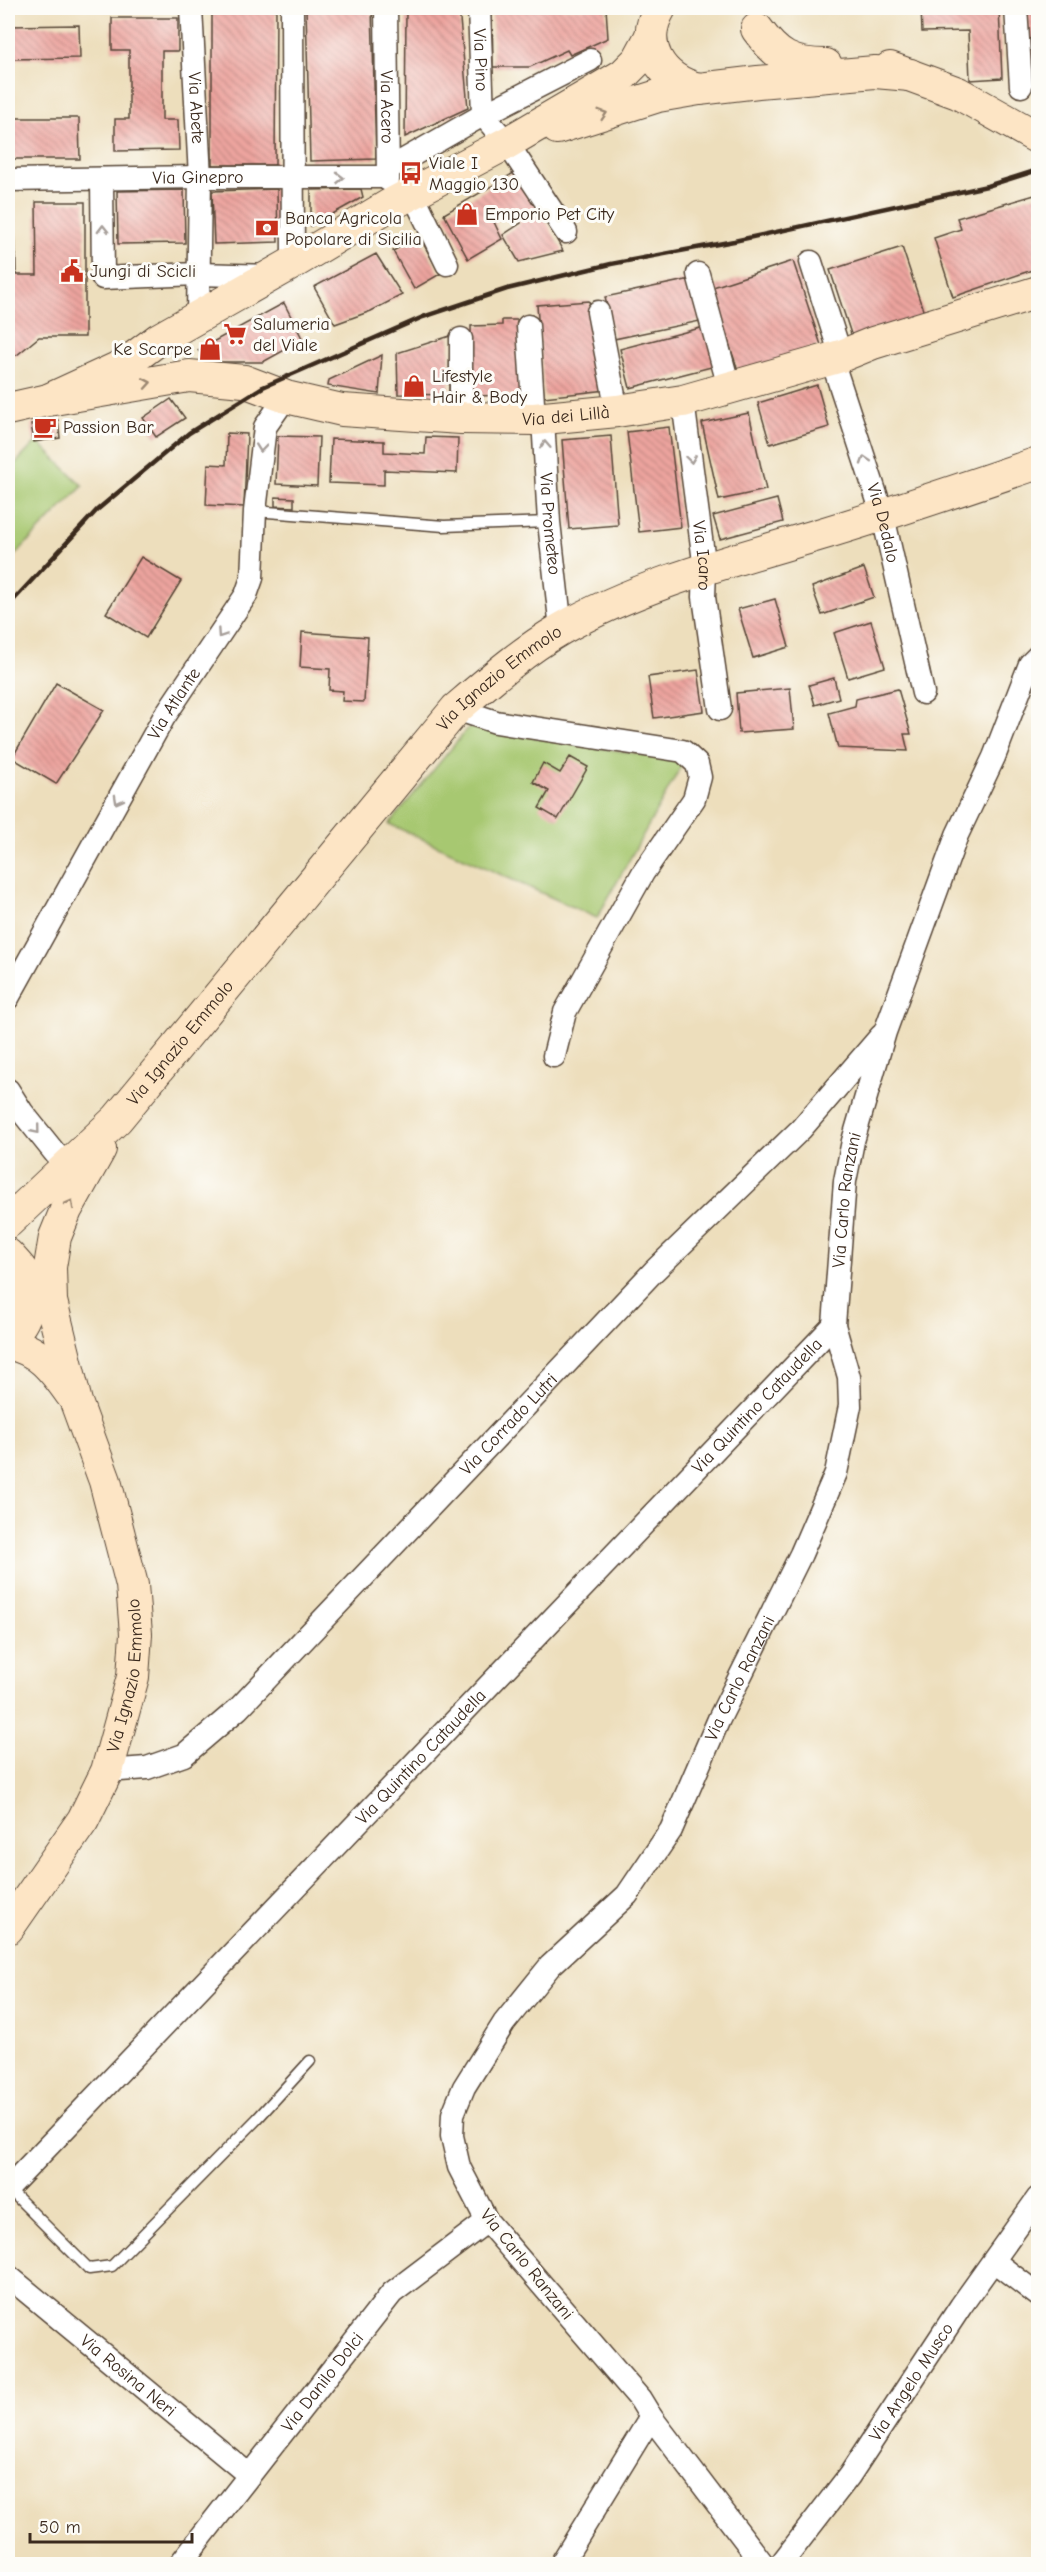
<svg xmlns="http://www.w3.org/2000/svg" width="1046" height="2572" viewBox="0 0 1046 2572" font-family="'Comic Neue',sans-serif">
<defs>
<pattern id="building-back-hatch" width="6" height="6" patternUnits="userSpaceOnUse" patternTransform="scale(1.5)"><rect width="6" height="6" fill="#eda49f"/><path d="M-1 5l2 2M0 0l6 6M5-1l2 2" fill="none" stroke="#c18681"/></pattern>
</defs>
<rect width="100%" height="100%" fill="#fdfcf7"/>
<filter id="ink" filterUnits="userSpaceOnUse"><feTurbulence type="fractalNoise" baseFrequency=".0167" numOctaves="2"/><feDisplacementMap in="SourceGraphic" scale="12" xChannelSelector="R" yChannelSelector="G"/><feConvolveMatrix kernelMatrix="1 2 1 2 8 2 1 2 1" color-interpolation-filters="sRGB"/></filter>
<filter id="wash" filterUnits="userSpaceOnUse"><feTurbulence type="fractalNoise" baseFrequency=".008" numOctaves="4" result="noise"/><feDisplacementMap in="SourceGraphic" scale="24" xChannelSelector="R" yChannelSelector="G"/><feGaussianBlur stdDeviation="1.35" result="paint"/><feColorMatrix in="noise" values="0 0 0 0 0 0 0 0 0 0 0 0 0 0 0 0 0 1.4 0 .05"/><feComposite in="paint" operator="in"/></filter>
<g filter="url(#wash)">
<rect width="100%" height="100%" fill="#eddebc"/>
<g fill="#a7c871" stroke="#717948" stroke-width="1.5">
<polygon points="37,441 83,486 8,562 8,471"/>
<polygon points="469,727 684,761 597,918 389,824"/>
</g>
<g id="blocks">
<g fill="url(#building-back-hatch)">
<polygon points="212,8 276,8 275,165 212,165"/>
<polygon points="306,8 372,8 376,159 310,161"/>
<polygon points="459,8 468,108 405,137 406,9"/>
<polygon points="492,8 606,8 608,38 570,55 567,50 530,67 493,67"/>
<polygon points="921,8 999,8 1002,78 970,80 968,31 922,32"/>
<polygon points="1025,8 1038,8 1038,79 1032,79"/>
<polygon points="112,18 178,18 178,51 162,51 162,120 178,120 179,150 115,151 115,119 129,119 129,50 112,50"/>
<polygon points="79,25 80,58 8,59 8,26"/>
<polygon points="8,99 10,99 10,118 79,118 80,159 12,159 12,168 8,168"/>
<polygon points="517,171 563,251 519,262 503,235 521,223 513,211 494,222 502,239 468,259 444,214"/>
<polygon points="277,189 278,242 214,244 212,191"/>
<polygon points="361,189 363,197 311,226 311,190"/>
<polygon points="184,190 185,243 118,244 117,191"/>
<polygon points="1038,194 1038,268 953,297 934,238 961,229 957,218"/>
<polygon points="36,202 85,202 85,337 39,337 17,355 8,355 8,220 15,220 16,275 37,275"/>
<polygon points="419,236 440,274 414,289 393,251"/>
<polygon points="902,247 925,316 853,340 830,270"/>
<polygon points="376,254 402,295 371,311 335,324 314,287"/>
<polygon points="793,261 821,345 739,373 710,288"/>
<polygon points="691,279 700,321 614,339 605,297"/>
<polygon points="589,301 607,390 544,397 537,305"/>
<polygon points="284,303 303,340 263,362 207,362 198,350"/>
<polygon points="502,320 520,320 522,395 472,396 471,326 502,325"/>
<polygon points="708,326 719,365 630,388 620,349"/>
<polygon points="450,336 449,395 398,394 397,353"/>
<polygon points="382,355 379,394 328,386 329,380"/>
<polygon points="817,385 829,427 770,444 758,403"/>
<polygon points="171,399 185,418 156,437 143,418"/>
<polygon points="749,413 766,490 719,500 702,423"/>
<polygon points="58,420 60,438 34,442 31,424"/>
<polygon points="669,427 681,527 639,532 627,432"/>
<polygon points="227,433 247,434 244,507 206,505 208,464 226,465"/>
<polygon points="278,436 319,437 317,486 276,484"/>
<polygon points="611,436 618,525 569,529 562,440"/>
<polygon points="426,437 458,438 457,473 384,470 384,485 329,483 331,439 384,441 384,452 425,454"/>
<polygon points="275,497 294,498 294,507 275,506"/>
<polygon points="777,499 783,522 720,539 713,516"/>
<polygon points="141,557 181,581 146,638 106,613"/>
<polygon points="864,568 874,597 822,615 812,587"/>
<polygon points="775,599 789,647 753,658 738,609"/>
<polygon points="871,621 885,667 848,678 834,633"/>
<polygon points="302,632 368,637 364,702 342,701 343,691 329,690 330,669 300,667"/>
<polygon points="698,670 704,711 654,718 648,677"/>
<polygon points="834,678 839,698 815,705 809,685"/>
<polygon points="56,683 104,710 56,784 12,758"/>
<polygon points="790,688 794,729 739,733 736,693"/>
<polygon points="898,689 911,734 904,734 908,751 838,748 829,713 855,706 856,699"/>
<polygon points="570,757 588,767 558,819 539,808 549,791 533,782 543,763 560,773"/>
</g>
</g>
</g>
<g filter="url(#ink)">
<use href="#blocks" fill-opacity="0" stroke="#564536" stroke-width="1.5"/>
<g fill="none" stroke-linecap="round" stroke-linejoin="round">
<g stroke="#564536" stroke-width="13">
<g id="lane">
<polyline points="255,511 444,526 549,522"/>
<polyline points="8,2188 89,2269 112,2266 257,2119 310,2061"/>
</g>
</g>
<g stroke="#564536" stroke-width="25">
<g id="street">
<path id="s1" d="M191 8 200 177 198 317"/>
<polyline points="292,8 293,263"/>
<path id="s2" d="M386 8 388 180"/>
<path id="s3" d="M479 8 483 115"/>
<polyline points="1016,8 1021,86"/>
<polyline points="483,115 507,143 566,232"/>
<polyline points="388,169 483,115 590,60"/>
<path id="s4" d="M8 180 200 177H388"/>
<polyline points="102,180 103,278 197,274 270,276"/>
<polyline points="412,192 447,264"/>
<polyline points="811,262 841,356"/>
<polyline points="698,274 729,387"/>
<polyline points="598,312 617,411"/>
<polyline points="528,326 534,419"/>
<path id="s5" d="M831 357 883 516 923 693"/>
<path id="s6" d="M683 401 705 569 704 597 720 709"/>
<polyline points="461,418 461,339"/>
<path id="s7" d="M543 419 549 522 561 629"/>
<polyline points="456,709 496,722 683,751 697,764 700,777 694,799 643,873 565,1012 554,1056"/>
<path id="s8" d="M8 998 164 717 246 595 252 578 255 511 265 427 286 397"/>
<polyline points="8,1090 22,1112 67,1168"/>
<path id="s9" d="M107 1771 147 1768 184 1755 238 1709 654 1271 801 1129 881 1036"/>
<path id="s10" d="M8 2188 834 1325"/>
<polyline points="995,2262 1038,2295"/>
<path id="s11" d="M8 2276 249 2475"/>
<path id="s12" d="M180 2564 392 2293 487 2221"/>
<polyline points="561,2564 651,2417"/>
<path id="s13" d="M763 2564 651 2417 640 2399 487 2221 459 2167 452 2136 453 2114 464 2087 504 2023 550 1966 627 1895 671 1830 719 1719 801 1554 836 1473 850 1406 849 1377 834 1325 845 1181 853 1141 885 1032 957 835 994 757 1030 664 1038 656"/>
<path id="s14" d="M781 2564 849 2476 961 2306 1038 2198"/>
</g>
</g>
<g stroke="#564536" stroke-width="34">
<g id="secondary">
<path d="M660 8C638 45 660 79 699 89"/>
<path d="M757 29C777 57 791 65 826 65"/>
<polyline points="890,68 958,93 1038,138"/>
<polyline points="557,128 658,96 699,89 758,82 875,72 910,75"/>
<path id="s15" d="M48 400 189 376 244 381 286 397 342 410 461 418 534 419 617 411 683 401 841 356 873 343 1038 292"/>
<polyline points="8,409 48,400 124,365 159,339 293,263 388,206 507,143 623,75 638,60 651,36"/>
<path id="s16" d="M8 1222 117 1119 456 709C490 680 523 651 561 629 641 584 731 561 818 535 892 513 965 488 1038 463"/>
<path d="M8 1255C15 1263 24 1271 27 1281 33 1300 25 1326 8 1336"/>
<path d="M8 1344C38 1348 54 1370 71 1394"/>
<path id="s17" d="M8 1928 83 1820 107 1771 133 1677 136 1634 132 1585 105 1481 76 1402 51 1301 50 1267 55 1237 66 1210 100 1149"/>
</g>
</g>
<use href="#lane" stroke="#fff" stroke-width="10"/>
<use href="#street" stroke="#fff" stroke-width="22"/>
<use href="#secondary" stroke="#fde5c5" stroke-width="32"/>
<polyline stroke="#3b2a1e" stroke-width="4.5" points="8,606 97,510 189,433 263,387 423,317 507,289 611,264 734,241 987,186 1038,170"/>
</g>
<defs><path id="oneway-chevron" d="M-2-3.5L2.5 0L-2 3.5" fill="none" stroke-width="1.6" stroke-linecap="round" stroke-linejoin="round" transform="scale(1.5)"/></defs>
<g stroke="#9c8872">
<use href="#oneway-chevron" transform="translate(603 114) rotate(-17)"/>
<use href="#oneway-chevron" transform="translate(147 383) rotate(-10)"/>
<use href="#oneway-chevron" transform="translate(70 1204) rotate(-62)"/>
</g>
<g stroke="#a79f9a">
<use href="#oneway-chevron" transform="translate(340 178) rotate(-1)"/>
<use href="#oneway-chevron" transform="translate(103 229) rotate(-91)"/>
<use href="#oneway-chevron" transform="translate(545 445) rotate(-93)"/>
<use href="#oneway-chevron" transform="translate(261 448) rotate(96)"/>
<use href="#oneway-chevron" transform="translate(691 459) rotate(82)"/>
<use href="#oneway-chevron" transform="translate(865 460) rotate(-108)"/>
<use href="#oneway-chevron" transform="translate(221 634) rotate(124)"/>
<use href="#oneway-chevron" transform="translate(118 800) rotate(119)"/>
<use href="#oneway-chevron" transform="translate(36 1130) rotate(51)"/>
</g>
</g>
<defs>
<g id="bus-bare" transform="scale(1.8)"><path d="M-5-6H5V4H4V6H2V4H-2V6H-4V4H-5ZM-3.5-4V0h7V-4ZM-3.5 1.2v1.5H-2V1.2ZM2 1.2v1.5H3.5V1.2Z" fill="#c8321e" stroke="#fdfcf7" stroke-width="2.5" paint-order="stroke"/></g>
<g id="shop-bare" transform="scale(1.8)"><path d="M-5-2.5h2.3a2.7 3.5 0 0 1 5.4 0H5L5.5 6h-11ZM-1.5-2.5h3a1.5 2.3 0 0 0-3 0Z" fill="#c8321e" stroke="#fdfcf7" stroke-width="2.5" paint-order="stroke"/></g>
<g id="bank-bare" transform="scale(1.8)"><path d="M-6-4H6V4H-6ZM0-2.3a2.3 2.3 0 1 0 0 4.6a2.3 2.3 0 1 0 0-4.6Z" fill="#c8321e" stroke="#fdfcf7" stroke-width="2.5" paint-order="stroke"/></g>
<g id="civic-bare" transform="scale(1.8)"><path d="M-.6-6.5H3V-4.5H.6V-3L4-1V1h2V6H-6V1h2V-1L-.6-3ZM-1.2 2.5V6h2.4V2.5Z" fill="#c8321e" stroke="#fdfcf7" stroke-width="2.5" paint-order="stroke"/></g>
<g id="supermarket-bare" transform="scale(1.8)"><path d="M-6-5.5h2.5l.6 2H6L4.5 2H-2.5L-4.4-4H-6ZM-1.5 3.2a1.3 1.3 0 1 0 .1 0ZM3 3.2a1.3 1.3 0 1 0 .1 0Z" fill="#c8321e" stroke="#fdfcf7" stroke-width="2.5" paint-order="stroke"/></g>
<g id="cafe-bare" transform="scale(1.8)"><path d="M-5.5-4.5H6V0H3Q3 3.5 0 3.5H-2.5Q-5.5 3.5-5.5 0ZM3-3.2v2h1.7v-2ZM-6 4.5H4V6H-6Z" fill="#c8321e" stroke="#fdfcf7" stroke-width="2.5" paint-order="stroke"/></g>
</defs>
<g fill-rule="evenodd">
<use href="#bus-bare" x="411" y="173"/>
<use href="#shop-bare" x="467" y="214"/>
<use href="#bank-bare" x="267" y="228"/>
<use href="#civic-bare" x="72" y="271"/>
<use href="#supermarket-bare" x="235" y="334"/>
<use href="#shop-bare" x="210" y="349"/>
<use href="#shop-bare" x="414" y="386"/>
<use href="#cafe-bare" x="45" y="427"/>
</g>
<g text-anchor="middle" stroke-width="6" stroke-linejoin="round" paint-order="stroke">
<g font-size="18" fill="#3b2a1e" stroke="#fdfcf7">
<text dy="6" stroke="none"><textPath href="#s3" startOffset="52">Via Pino</textPath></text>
<text dy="6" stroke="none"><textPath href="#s2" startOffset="99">Via Acero</textPath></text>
<text dy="6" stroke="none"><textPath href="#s1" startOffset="100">Via Abete</textPath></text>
<text dy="6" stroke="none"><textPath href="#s4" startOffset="190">Via Ginepro</textPath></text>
<text dy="6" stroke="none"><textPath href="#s15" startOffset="525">Via dei Lillà</textPath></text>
<text dy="6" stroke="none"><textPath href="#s5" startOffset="174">Via Dedalo</textPath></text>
<text dy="6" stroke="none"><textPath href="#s7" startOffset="105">Via Prometeo</textPath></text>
<text dy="6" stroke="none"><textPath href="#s6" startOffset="156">Via Icaro</textPath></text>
<text dy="6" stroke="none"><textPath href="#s16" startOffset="735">Via Ignazio Emmolo</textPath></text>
<text dy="6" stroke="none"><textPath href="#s8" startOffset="338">Via Atlante</textPath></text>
<text dy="6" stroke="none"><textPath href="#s16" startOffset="249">Via Ignazio Emmolo</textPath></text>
<text dy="6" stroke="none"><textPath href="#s13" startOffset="1587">Via Carlo Ranzani</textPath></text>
<text dy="6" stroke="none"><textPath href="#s10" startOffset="1083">Via Quintino Cataudella</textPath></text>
<text dy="6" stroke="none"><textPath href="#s9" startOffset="543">Via Corrado Lutri</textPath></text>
<text dy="6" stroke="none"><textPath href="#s17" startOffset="284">Via Ignazio Emmolo</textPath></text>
<text dy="6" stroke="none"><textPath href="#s13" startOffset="1083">Via Carlo Ranzani</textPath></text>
<text dy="6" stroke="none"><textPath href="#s10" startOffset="597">Via Quintino Cataudella</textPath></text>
<text transform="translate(527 2264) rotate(51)" y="6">Via Carlo Ranzani</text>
<text dy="6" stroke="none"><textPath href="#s11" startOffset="156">Via Rosina Neri</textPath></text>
<text dy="6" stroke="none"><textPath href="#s12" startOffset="231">Via Danilo Dolci</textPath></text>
<text dy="6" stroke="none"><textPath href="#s14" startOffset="224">Via Angelo Musco</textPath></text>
</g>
<g font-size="18" fill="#3b2a1e" stroke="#fdfcf7" text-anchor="start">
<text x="429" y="169">Viale I<tspan x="429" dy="21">Maggio 130</tspan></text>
<text x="485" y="220">Emporio Pet City</text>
<text x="285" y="224">Banca Agricola<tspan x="285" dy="21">Popolare di Sicilia</tspan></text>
<text x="90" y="277">Jungi di Scicli</text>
<text x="253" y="330">Salumeria<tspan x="253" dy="21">del Viale</tspan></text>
<text x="192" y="355" text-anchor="end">Ke Scarpe</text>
<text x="432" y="382">Lifestyle<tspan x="432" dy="21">Hair &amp; Body</tspan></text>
<text x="63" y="433">Passion Bar</text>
</g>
</g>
<rect width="1046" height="2572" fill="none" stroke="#fdfcf7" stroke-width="30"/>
<path d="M30 2533v9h162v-9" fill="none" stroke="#3b2a1e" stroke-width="3"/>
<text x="39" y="2533" font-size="18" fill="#3b2a1e" stroke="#fdfcf7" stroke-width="4.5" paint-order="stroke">50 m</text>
</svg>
